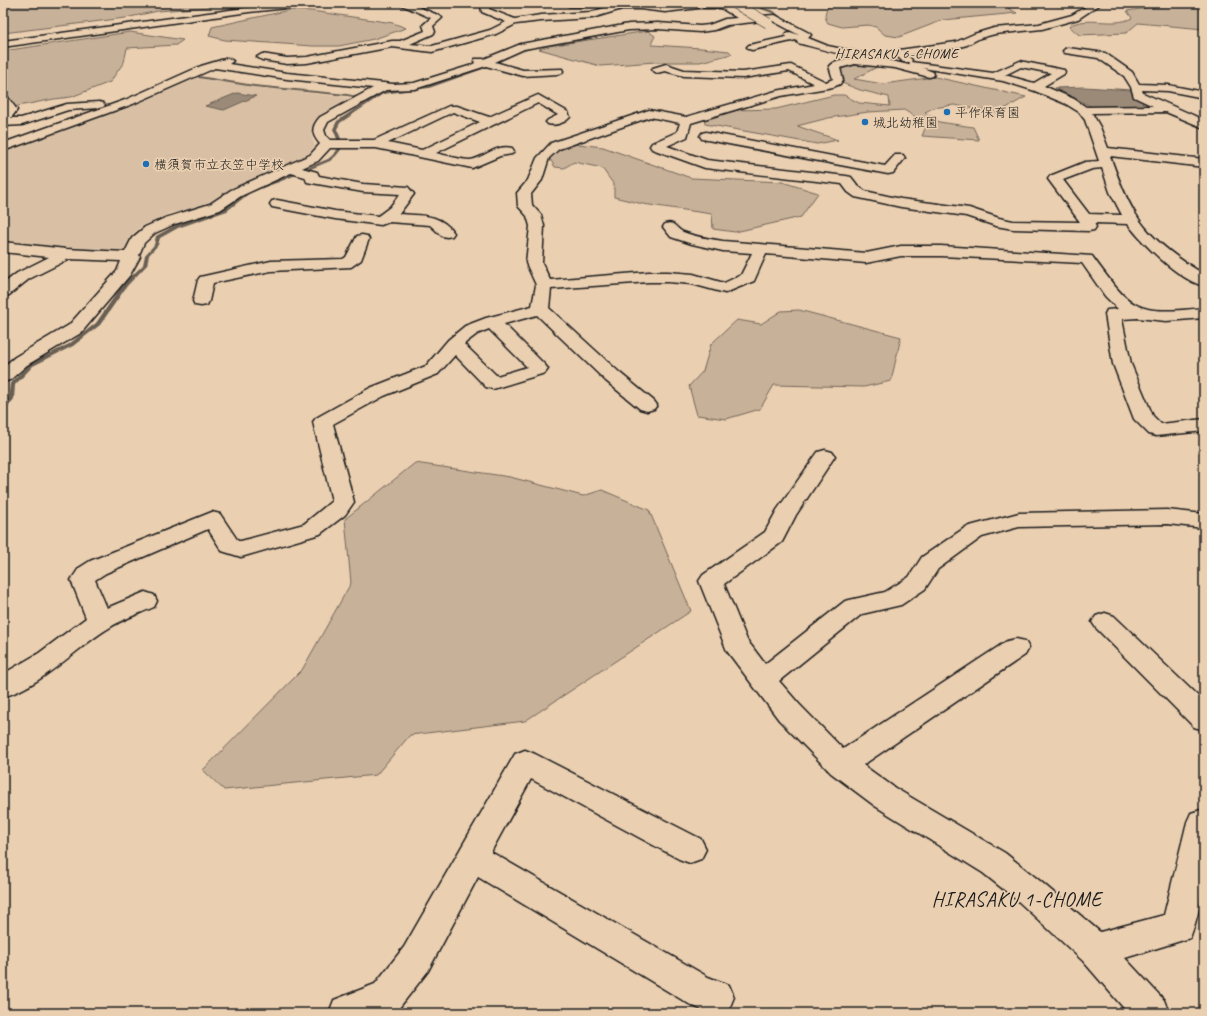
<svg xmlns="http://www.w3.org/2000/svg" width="1207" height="1016" viewBox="0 0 1207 1016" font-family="Caveat,'Klee One',sans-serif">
<rect width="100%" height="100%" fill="#eacfb1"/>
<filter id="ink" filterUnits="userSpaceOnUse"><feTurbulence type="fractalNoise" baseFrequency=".025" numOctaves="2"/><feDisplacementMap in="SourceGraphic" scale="8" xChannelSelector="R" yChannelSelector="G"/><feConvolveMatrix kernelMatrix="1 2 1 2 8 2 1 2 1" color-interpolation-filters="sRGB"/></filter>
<g filter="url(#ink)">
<polygon fill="#d9c0a5" points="187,77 256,87 351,98 343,105 320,115 311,135 315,146 306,156 270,173 231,188 212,204 190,211 169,213 166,217 142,226 129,238 126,248 114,252 78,250 3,241 3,151 135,104"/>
<g fill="#c8b199" stroke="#72665a">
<polygon points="3,3 220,3 208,7 158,11 125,18 3,33"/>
<path d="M831 3H1110L1078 7 1026 4 1008 8 1017 13 943 20 899 37 885 35 876 27 868 25 842 27 828 23C823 16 825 10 831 3Z"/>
<path d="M1179 3H1204V29L1138 23 1126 33 1079 35 1069 26C1088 15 1113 28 1132 18L1127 11Z"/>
<polygon points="290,10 312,11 393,23 406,28 374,39 339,46 313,46 225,40 209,36 212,27"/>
<polygon points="648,31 655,36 652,42 652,45 701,48 729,51 732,54 700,62 655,62 600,66 539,49 548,46"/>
<polygon points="130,32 183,40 176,45 127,48 124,62 110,82 71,97 54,99 3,109 3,51"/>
<polygon points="857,65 877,67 854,79 883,84 935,77 1026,97 997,113 954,105 933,108 925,112 939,122 973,127 979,140 922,136 927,124 904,110 868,112 828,118 797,126 838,140 817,144 705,124 704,119 737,110 776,109 834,95 844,95 859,103 890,106 889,97 860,90 842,83 839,76 843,68"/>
<polygon points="578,144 603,147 691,178 782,182 818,193 801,217 735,232 713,229 712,214 643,204 614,197 614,185 602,168 574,162 564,168 555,167 548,156 564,147"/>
<polygon points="799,310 901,337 891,381 864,387 774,385 760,409 726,419 697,415 689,386 703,371 711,344 737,320 761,324 781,311"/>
<polygon points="415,463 510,477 583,496 602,490 649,510 691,611 525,721 410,735 376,775 224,790 203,770 302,670 351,583 345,519"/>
</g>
<g fill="#9b8a78" stroke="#685e53">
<polygon points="1084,87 1132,90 1157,107 1094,108 1055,88"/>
<polygon points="237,93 256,96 224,110 205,106"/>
</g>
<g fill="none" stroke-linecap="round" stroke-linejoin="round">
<g fill="#685e53" fill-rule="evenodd">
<polygon points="760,3 763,3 759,6 774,11 781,17 771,20 771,18 778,17 772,13 756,7 756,5"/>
<polygon points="741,21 743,22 718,31 693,32 692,31 718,29"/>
<polygon points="625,29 626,31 585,40 548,45 546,44 585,38"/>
<polygon points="536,45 537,47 524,51 483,69 429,88 383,94 340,123 337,129 344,146 336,156 330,161 279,182 251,192 227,211 178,228 160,238 158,245 149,255 147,265 127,286 100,325 73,346 33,366 15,385 14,399 5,411 3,412 3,406 8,399 10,384 29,364 69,344 96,323 123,284 143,265 145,255 154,245 156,236 174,226 223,209 247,190 277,180 328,159 334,154 340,146 333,129 337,121 381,92 427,86 481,67 522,49"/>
<polygon points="199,76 254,85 347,94 367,98 365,99 347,96 254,87 198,78"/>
</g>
<g stroke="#1c1c1c" stroke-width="3">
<g id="minor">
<path d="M397 3H409L440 16 442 18 433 26 435 32 433 34 410 44 432 46 490 30 506 22 482 12 481 6 483 3H491L489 9 515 19 541 15 591 12 621 3H640L665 6 694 3H723L728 4 747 17 775 15 809 33 811 35 808 38 828 46 866 54 867 56 865 58 882 59 909 65 910 62H903L896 55 899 50 956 42 974 34 994 28 1039 24 1072 15 1092 3H1102L1078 19 1042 29 995 34 980 38 967 45 956 48 907 55 912 60 911 62 993 73 1020 61 1064 70 1065 72 1064 74 1044 86 1074 99 1086 107 1153 106 1134 97 1131 87 1124 76 1098 58 1065 53 1063 51 1065 49 1068 48 1105 53 1132 72 1139 84 1168 85 1204 92V98L1168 91 1142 90 1143 93 1204 120V128L1166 112 1092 113 1100 127 1108 148 1204 159V167L1110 156C1117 175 1124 195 1135 213 1150 239 1178 259 1204 274V286C1179 280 1143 244 1128 224L1094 223 1096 227 1094 230 1089 231 1013 229 996 226 966 216 901 207 855 197 848 192 842 184 705 168 652 149 650 146 652 143 677 132 680 123 650 117 559 149 549 158 542 180 531 194 532 205 541 215 544 226 542 263 550 280 649 272H668L693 274 724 283 741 275 752 253 723 251 692 244 671 237 663 227 665 224C675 221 675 228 683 232 696 237 710 239 723 241L866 253 901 246H941L1092 256C1132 311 1135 315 1204 308V318L1166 321 1138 318 1122 319 1131 364 1153 416 1161 424 1204 419V431L1156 436 1149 434 1134 419 1113 364 1105 314 1107 310 1118 309 1105 296 1082 263 941 256H901L866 263 766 254 754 281 725 293 692 284 668 282H649L551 289 549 308 620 373 654 401 657 405 654 409 647 411 640 409 606 381 537 315 504 324 545 365 548 369 545 373 493 389 486 387 455 355 438 374 384 396 333 424 354 502 345 515 320 534 241 557 222 551 208 529 106 573 95 580 107 608 145 592 154 595 157 601 154 607C139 614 122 619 109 628 74 649 43 685 3 697V674L39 653 86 618 71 580 79 568 90 561 212 512 220 514 238 541H241L304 524 332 501 313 422 316 418 370 388 426 366 448 340 465 326 486 318 532 306 536 285 526 263 530 226 527 216 518 206 517 193 528 180 537 158 551 143 649 110 686 117 776 91 814 84 789 71 743 78 684 76 665 71 657 73 652 70 653 68 666 64 684 70 743 72 791 65 826 82 833 79 829 66C835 59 850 58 859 58 838 54 817 48 798 43L796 40 752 50 749 49 747 47 749 45 786 37 785 35 787 33 790 32 799 35 771 20 727 25 714 30 700 32 658 29 629 30 524 49 495 62 523 70 562 69 563 71 562 73 558 74 523 76 486 66 415 89 386 90 328 122 324 130 326 136 330 140H374L449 106H457L489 117 538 95 568 112 570 117C565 123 555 126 548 124L546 122 548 120 558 115 538 103 436 153C445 155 461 160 470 160 483 159 495 144 512 148L514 151 512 154 500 156 472 168 376 148H330L318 161 302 168 317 172 319 176 363 184 408 187 414 194 399 214C421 216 440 213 454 233L452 236 447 237 442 236 430 225 389 222 381 225 335 219 272 207 270 204 272 201 277 200 335 211 378 216 390 207 400 194 363 192 312 183 307 182 305 177 291 173 241 196 220 210 175 224 155 233 144 243 139 255 140 257 130 275 81 333 27 365 10 380 3 382V367L15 357 69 325 117 271 121 261 69 259 29 279 9 295 3 297V284L17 273 49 257 3 252V242L66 249 125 252 132 238 145 227 165 218 210 204 231 190 310 155 320 144C311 134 311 127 320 117L373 88 287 79 215 68 133 104 3 151V143L125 100 201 66 228 58 233 61 229 64 287 73 393 84 414 83 469 66 475 63 474 61 475 59H484L521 44 629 24 658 23 700 26 709 25 725 19 737 18 721 8H699L665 12 640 9H622L592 18 541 21 516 24 496 34 432 52 392 47 307 63 287 64 262 60 257 57 262 54 287 58 307 57 392 41H400L425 31 423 25 431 18ZM855 64 895 68 929 77 933 76 934 74 933 72 923 68 1003 81 1035 91 1066 104 1079 112 1085 120 1099 161 1085 162 1050 176 1048 179 1080 222 1013 221 999 218 969 208 901 199 865 191 858 186 851 177 846 176 707 160 667 146 687 137 691 123 781 96 833 87 840 84 843 80 840 68ZM1021 67 1051 73 1034 83 1005 75ZM453 112 480 122 422 150 388 143ZM1102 168 1110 192 1122 215 1089 214 1063 180 1092 169ZM489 329 527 367 497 376 464 344 477 334Z"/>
<polygon points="3,95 7,96 17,110 11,118 21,118 67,104 99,102 103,103 105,105 103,107 99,108 68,110 22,125 3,126 3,113 5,110 3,107"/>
<polygon points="706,132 885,166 895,155 903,155 905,158 893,173 888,174 702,139 700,136 702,133"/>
<polygon points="362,235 367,236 369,239 361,260 351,267 271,271 213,283 209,301 207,305 201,306 195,305 193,301 198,280 200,277 271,261 343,259 346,257 357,236"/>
<path d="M825 450 832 452 835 456 796 515 782 542 724 584 747 640 765 664 845 601 885 592 909 577 922 557 966 527 1019 513 1167 510 1204 514V528L1167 524 1019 527 982 537 938 569 925 589 901 605 862 614 779 681 799 704 843 749 1007 641 1016 639 1025 641 1029 648 1025 655 863 765 895 788 1005 853 1040 881 1100 932 1164 915 1187 822 1191 813 1204 809C1204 852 1207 897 1190 938L1125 958 1164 1000 1169 1013H1128L1083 961 1018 901 983 873 875 806 831 773 779 720 727 651 699 581 703 575 765 532 777 510 818 452Z"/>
<polygon points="1105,613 1114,616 1204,702 1204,730 1194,727 1096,628 1092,622 1096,616"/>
<path d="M525 750 535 754 701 839 706 849 701 859 690 863 679 859 531 779 491 852 708 977 729 985 734 997 729 1009C713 1016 704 1011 689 1004L478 877 428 971 399 1008 389 1013H329L334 1000 375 984 404 947 515 754Z"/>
</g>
</g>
<g stroke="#1c1c1c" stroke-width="3">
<g id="major">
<polygon points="282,3 311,3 307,6 249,12 3,47 3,41"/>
<polygon points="565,3 636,3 632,6 569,6"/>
</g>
</g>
<use href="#minor" fill="#eacfb1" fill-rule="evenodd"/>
<use href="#major" fill="#eacfb1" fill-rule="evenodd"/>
<g stroke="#1c1c1c" stroke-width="11" stroke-linecap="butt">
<polyline id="minor-bridge" points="734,3 768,23"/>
</g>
<use href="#minor-bridge" stroke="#eacfb1" stroke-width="10"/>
</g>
</g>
<g fill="#1f6fb2" stroke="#eacfb1" stroke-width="1.5">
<circle cx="947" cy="112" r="4"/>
<circle cx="865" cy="122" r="4"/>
<circle cx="146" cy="164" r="4"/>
</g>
<g text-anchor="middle" stroke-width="3.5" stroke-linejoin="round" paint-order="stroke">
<g font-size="13" fill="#1c1c1c" stroke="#eacfb1" text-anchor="start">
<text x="955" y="117">平作保育園</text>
<text x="873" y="127">城北幼稚園</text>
<text x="154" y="169">横須賀市立衣笠中学校</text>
</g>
<g font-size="14" letter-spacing="1" fill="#1c1c1c" stroke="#eacfb1">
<text x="897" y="58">HIRASAKU 6-CHOME</text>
</g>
<g font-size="20" letter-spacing="1" fill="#1c1c1c" stroke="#eacfb1">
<text x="1017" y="906">HIRASAKU 1-CHOME</text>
</g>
</g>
<rect width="1207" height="1016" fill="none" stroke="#eacfb1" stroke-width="16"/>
<rect x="8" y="8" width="1191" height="1000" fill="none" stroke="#1c1c1c" stroke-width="1.5" filter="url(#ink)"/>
</svg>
